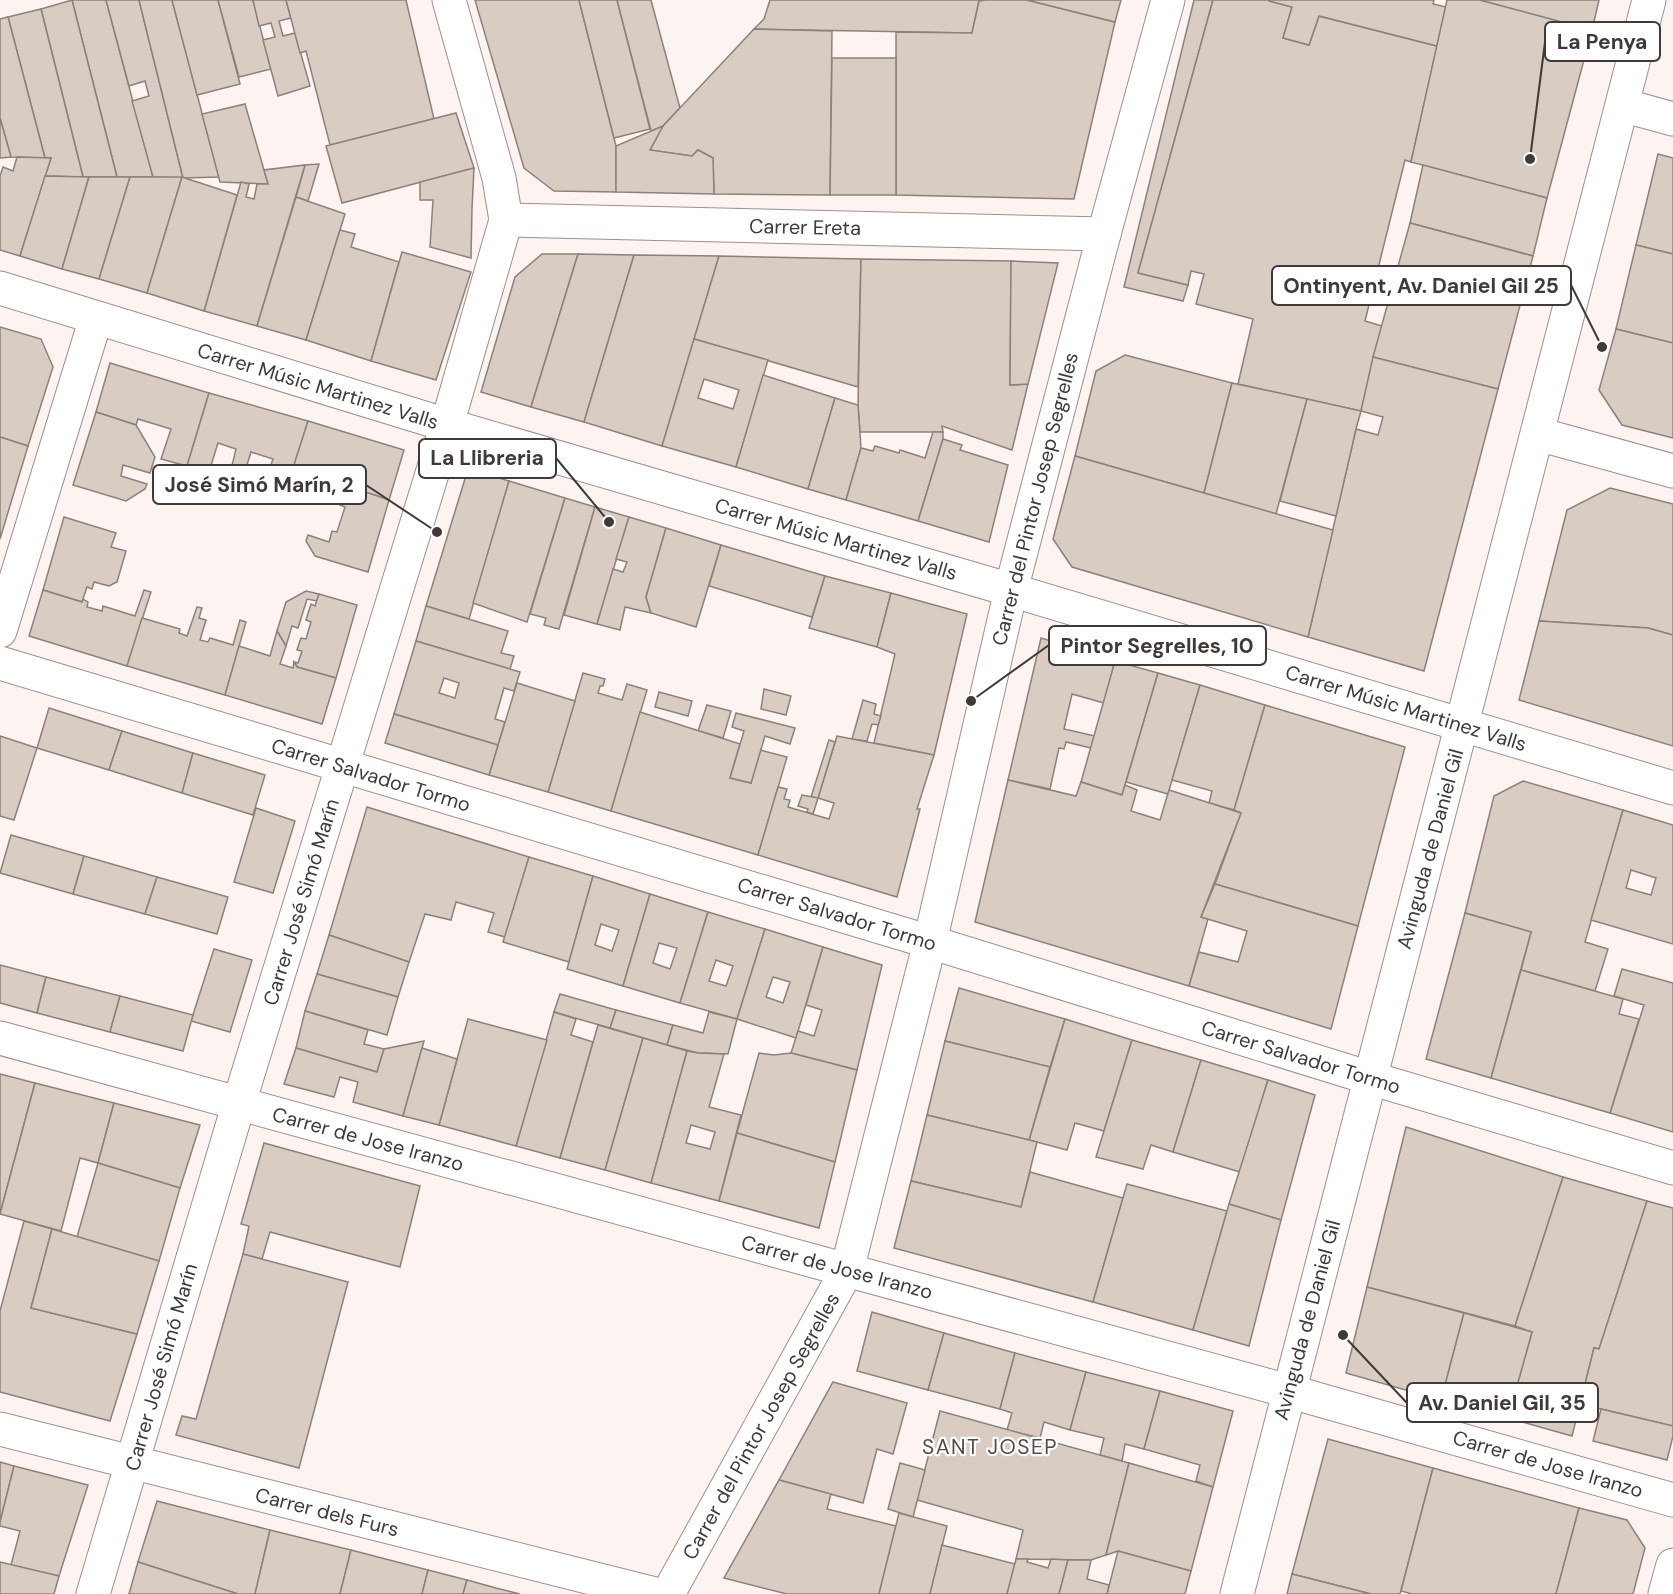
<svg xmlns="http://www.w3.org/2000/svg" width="1673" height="1594" viewBox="0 0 1673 1594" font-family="'DM Sans',sans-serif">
<rect width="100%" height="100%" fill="#fdf3f1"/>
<g fill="#d9cdc3" stroke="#8c8279" stroke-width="1.5" fill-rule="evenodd">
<polygon points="72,0 106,0 153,177 117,177"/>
<polygon points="72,0 117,177 83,177 41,9"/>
<polygon points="106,0 139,0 183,178 153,177 132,101 149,96 145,81 129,86"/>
<polygon points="139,0 172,0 219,177 183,178"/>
<polygon points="172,0 218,0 240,84 197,95"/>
<polygon points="218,0 253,0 271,69 239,77"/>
<polygon points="253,0 286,0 291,18 279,21 283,36 295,33 310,86 278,96 263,40 275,37 271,23 259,26"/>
<polygon points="286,0 406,0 434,119 330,145 306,51 300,53"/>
<polygon points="475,0 579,0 616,146 616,192 554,191 524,168"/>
<polygon points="579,0 617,0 650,129 614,138"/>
<polygon points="617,0 651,0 680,108 663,126 651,131"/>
<polygon points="770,0 986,0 979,1 972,33 754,29 764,19"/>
<polygon points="986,0 1027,0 1115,22 1074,199 896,195 896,32 972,33 979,1"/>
<polygon points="1027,0 1121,0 1115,22"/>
<polygon points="1194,0 1213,0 1138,273 1188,285 1183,301 1124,287"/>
<polygon points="1213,0 1269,0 1269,1 1292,7 1283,38 1309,45 1319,16 1437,46 1411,162 1405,160 1365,321 1382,326 1361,411 1238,384 1253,319 1196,304 1204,274 1191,271 1188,285 1138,273"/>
<polygon points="1269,0 1434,0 1433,4 1446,7 1437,46 1319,16 1309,45 1283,38 1292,7 1269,1"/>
<polygon points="1447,0 1480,0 1592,30 1547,198 1411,162"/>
<polygon points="1480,0 1599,0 1592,30"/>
<polygon points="41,9 83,177 45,176 51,158 45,158 8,17"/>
<polygon points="8,17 45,158 11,157 0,118 0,19"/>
<polygon points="754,29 832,31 830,195 714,194 713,158 698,150 692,156 650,150 663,126"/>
<polygon points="832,58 896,58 896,195 830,195"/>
<polygon points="245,104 264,170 268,184 220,182 202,114"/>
<polygon points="456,113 474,168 342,203 326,146"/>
<polygon points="0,118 11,157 0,158"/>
<polygon points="663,126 650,150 692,156 698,150 713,158 714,194 616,192 616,146"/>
<polygon points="1658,154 1673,158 1673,254 1636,245"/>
<polygon points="17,157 51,158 20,256 0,250 0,176 3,167 13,171"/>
<polygon points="319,164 308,201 296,197 305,165"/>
<polygon points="305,165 257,326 204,311 241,182 249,184 246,197 254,199 257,184 268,184 264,170"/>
<polygon points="1423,165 1547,198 1533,256 1410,223"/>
<polygon points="474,168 472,209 471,258 430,247 433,200 420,200 420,182"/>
<polygon points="45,176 89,177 62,269 20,256"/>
<polygon points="89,177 130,177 99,279 62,269"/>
<polygon points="130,177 182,177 147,293 99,279"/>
<polygon points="182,177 237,195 204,311 147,293"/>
<polygon points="296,197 345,214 306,340 257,326"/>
<polygon points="1410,223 1533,256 1498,389 1373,357"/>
<polygon points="340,230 355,234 351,247 399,262 371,361 306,340"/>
<polygon points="1636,245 1673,254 1673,343 1616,329"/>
<polygon points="402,252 471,272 436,380 371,361"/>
<polygon points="542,254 578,254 531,407 481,392 515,277"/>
<polygon points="578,254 634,255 584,422 531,407"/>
<polygon points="634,255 719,256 662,446 584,422"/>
<polygon points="719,256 861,259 858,387 694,339"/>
<polygon points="861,259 1011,261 1010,385 1028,384 1012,450 942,426 943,432 860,432 858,405"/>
<polygon points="1011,261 1058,263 1028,384 1010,385"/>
<polygon points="0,327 41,339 53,367 28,446 0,437"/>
<polygon points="1616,329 1673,343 1673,438 1622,425 1599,390"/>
<path d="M694 339 768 360 736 467 662 446ZM704 379 739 390 733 409 698 398Z"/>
<polygon points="1125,355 1232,383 1204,493 1075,456 1096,371"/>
<polygon points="1373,357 1498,389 1424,671 1308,637 1356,429 1378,435 1383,417 1361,411"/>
<polygon points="110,363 209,393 187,466 161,459 171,429 138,419 136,425 96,412"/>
<polygon points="763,375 835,398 808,489 736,467"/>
<polygon points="1232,383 1307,399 1276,514 1204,493"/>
<polygon points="209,393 308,421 285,494 263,488 273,459 251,452 242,481 229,478 236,449 218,443 209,472 187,466"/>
<polygon points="835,398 858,405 861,448 846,500 808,489"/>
<polygon points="1307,399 1361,411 1356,429 1336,516 1280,501"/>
<polygon points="96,412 136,425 155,457 150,473 123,465 121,476 147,484 145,489 126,501 73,485"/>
<polygon points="308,421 404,450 389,500 351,487 318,504 327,474 294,465"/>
<polygon points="933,432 943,432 943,439 918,521 846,500 861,448 873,451 875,446 899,453 900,450 925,458"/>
<polygon points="0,437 28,446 0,539"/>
<polygon points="943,439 962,445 960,450 1008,465 989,542 918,521"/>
<polygon points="1075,456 1333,530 1308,637 1072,567 1053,539"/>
<polygon points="468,469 509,481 469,619 426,606"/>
<polygon points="509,481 565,498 527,622 473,603"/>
<polygon points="351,487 389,500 368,572 315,556 306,541 308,535 329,542 332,531 337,532 345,507 340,505 343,494 348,495"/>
<polygon points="1610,488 1673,504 1673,635 1648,628 1539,621 1567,510"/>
<polygon points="565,498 595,507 559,629 544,625 546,618 530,614"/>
<polygon points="595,507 629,517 597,624 564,615"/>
<polygon points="64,517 116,533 111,547 126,551 117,582 109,586 94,582 92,589 87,587 82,602 43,590"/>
<polygon points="629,517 666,528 646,597 651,613 625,607 620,630 597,624 613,569 623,572 627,562 616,559"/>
<polygon points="666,528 721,545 696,627 651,613 646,597"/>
<polygon points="721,545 825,576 812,617 709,586"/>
<polygon points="825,576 891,593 877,647 809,628"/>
<polygon points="43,590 82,602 83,599 88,602 87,607 102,611 103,606 135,616 144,590 151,592 127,666 29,636"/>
<polygon points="306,591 319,594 317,601 307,599 298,628 292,626 286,646 277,631 286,602"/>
<polygon points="891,593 967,614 934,755 874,743 895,654 877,647"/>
<polygon points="319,594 357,605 336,678 297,667 294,662 298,663 302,651 297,650 301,638 306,639 311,622 306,620 311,604 315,606"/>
<polygon points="426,606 508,631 501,653 514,656 510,669 416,641"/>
<polygon points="197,607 202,608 199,618 206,620 200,640 208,642 210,638 233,645 240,620 246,622 225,695 127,666 142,618 180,629 179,633 187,636"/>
<polygon points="1539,621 1648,628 1673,635 1673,746 1519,700"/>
<polygon points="277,631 286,646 280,664 293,668 294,662 297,667 336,678 322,724 225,695 239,646 270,656"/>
<polygon points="1041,638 1115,661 1104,703 1072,694 1064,729 1095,736 1091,748 1066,742 1064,749 1059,748 1050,789 1008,780"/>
<path d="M416 641 520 672 514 691 504 688 495 719 505 722 498 745 394 714ZM444 678 459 683 455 698 439 693Z"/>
<polygon points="1115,661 1158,673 1122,795 1081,782"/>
<polygon points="583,673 605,679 603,686 600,686 598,693 622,700 627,684 647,690 611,811 548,792"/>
<polygon points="1158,673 1200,685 1168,794 1126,782"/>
<polygon points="517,683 575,701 548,792 489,775"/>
<polygon points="1200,685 1265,705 1234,810 1209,803 1212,791 1172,780"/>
<polygon points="764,689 791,696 786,715 761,709"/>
<polygon points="659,692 692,701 688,716 655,707"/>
<polygon points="863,700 876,704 874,714 881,716 878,725 872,724 867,741 852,739"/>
<polygon points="707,705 731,711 723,738 698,731"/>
<polygon points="1265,705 1405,747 1358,926 1215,884 1241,813 1234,810"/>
<polygon points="49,708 122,731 109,770 37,748"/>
<polygon points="640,712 740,744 730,778 751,783 760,750 787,757 758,855 611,811"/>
<polygon points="736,713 795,728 790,744 765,736 751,783 730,778 744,731 732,727"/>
<polygon points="394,714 498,745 489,775 385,743"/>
<polygon points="122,731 193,753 182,793 109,770"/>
<polygon points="0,736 37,748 14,820 0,816"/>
<polygon points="837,736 934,755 917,809 920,809 897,897 758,855 778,787 787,789 784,799 790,800 788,807 829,819 834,803 818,798"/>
<polygon points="829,740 835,742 818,798 811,797"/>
<polygon points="193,753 265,775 253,815 182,793"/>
<polygon points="1008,780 1076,796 1081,782 1122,795 1125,785 1137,790 1131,811 1160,820 1169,790 1241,813 1201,917 1208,919 1189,986 975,922"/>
<polygon points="1523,781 1623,810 1585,942 1608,949 1595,991 1521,970 1531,932 1465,913 1494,796"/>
<polygon points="802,795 818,798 813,814 807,812 808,809 798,806"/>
<polygon points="367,807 529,857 505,937 488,932 494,913 456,902 451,920 425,914 409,962 329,935"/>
<polygon points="256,808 295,821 273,893 234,882"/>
<path d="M1623 810 1673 825V944L1591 920ZM1631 870 1656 878 1651 895 1626 888Z"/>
<polygon points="11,835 84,856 73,894 0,873"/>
<polygon points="84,856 157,877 145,914 73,894"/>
<polygon points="529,857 593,876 569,962 503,942"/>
<path d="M593 876 650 894 623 986 567 969ZM601 924 619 930 612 951 595 945Z"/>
<polygon points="157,877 228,897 217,934 145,914"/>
<polygon points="1215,884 1358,926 1331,1029 1189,986 1199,952 1238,962 1247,931 1201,917"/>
<path d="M650 894 708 912 680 1003 623 986ZM659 943 677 948 670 969 653 963Z"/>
<path d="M708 912 765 929 737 1019 680 1003ZM716 960 733 966 726 986 709 981Z"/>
<polygon points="1465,913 1531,932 1491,1078 1426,1059"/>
<path d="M765 929 823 947 796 1038 737 1019ZM773 977 790 982 783 1003 766 997Z"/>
<polygon points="329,935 409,962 398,997 317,974"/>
<polygon points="823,947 882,965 857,1070 791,1053 798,1031 814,1036 822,1010 806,1005"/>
<polygon points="214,949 252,960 230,1032 191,1021"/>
<polygon points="0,965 46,977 37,1013 0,1003"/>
<polygon points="1622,969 1673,983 1673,1132 1610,1113 1644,1005 1614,996"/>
<polygon points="1521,970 1623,999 1619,1014 1639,1019 1610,1113 1491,1078"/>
<polygon points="317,974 398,997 387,1035 305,1011"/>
<polygon points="46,977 120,996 110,1032 37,1013"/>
<polygon points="959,988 1065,1019 1050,1067 945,1041"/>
<polygon points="560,994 616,1010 610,1028 554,1012"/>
<polygon points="120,996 193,1015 183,1051 110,1032"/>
<polygon points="616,1010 673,1025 667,1045 610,1028"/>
<polygon points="305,1011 368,1030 364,1044 384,1049 377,1072 296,1048"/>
<polygon points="554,1012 576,1019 571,1035 593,1042 560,1158 516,1146"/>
<polygon points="709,1012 737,1019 728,1054 698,1053 667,1045 673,1025 703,1033"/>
<polygon points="468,1019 547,1040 516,1146 439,1125"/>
<polygon points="1065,1019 1132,1040 1104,1131 1075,1123 1067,1150 1029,1140"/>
<polygon points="598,1025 643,1038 605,1170 560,1158"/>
<polygon points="643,1038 687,1051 651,1183 605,1170"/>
<polygon points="1132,1040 1201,1060 1173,1152 1151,1145 1143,1169 1096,1157"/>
<polygon points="424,1041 403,1116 353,1102 358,1082 340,1077 334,1097 284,1084 296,1048 377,1072 384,1049"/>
<polygon points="945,1041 1050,1067 1029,1140 927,1115"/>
<polygon points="422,1048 457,1059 439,1125 403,1116"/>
<path d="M687 1051 698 1053 724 1054 709 1107 741 1115 719 1201 651 1183ZM691 1125 715 1132 710 1149 686 1143Z"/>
<polygon points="759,1053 774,1055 791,1053 857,1070 835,1162 737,1133"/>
<polygon points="1201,1060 1268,1080 1240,1172 1173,1152"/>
<polygon points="0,1074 35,1083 0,1214"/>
<polygon points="1268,1080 1315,1095 1281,1220 1229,1204"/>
<polygon points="35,1083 114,1103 98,1163 80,1158 61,1231 0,1214"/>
<polygon points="114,1103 200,1125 180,1188 98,1163"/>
<polygon points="927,1115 1037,1142 1021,1207 911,1181"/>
<polygon points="1406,1127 1563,1177 1515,1326 1367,1287"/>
<polygon points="737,1133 835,1162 819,1228 719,1201"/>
<polygon points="264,1143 420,1186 400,1267 270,1232 262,1259 243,1254 249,1226 241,1224"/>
<polygon points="98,1163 180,1188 159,1261 77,1237"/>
<polygon points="1030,1172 1123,1198 1093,1302 894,1248 911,1181 1021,1207"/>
<polygon points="1563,1177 1647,1201 1599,1349 1594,1348 1572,1436 1508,1418 1532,1332 1515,1326"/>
<polygon points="1127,1184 1227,1211 1193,1330 1093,1302"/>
<polygon points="1647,1201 1673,1208 1673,1426 1580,1404 1594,1348 1599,1349"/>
<polygon points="1229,1204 1281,1220 1249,1346 1193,1330"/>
<polygon points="24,1221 52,1229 31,1308 137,1334 110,1421 0,1392 0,1311"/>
<polygon points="52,1229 159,1261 137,1334 31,1308"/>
<polygon points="243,1254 348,1282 299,1468 176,1435 182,1416 196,1419"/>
<polygon points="1367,1287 1464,1313 1441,1400 1346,1373"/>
<polygon points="872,1312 944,1333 928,1390 857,1371"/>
<polygon points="1464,1313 1532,1332 1508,1418 1441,1400"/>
<polygon points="944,1333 1015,1353 1000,1409 928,1390"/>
<polygon points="1015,1353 1086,1372 1070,1430 1044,1422 1040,1438 1007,1430 1012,1413 1000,1409"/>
<polygon points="1086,1372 1160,1391 1144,1449 1125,1444 1122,1461 1100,1455 1104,1438 1070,1430"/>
<polygon points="833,1382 907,1403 893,1454 877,1449 863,1503 779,1480"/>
<polygon points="1160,1391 1233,1411 1213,1487 1196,1481 1200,1465 1144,1449"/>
<polygon points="1601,1409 1673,1426 1673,1436 1667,1460 1593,1441"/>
<polygon points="940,1411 1129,1463 1106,1555 1091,1560 1016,1559 1023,1530 917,1500"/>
<polygon points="1328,1439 1433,1468 1400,1594 1371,1594 1292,1574"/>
<polygon points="0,1462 14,1466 0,1522"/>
<polygon points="900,1463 925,1470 913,1517 888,1509"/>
<polygon points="1129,1463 1213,1487 1191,1571 1118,1551 1106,1555"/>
<polygon points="14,1466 88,1485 59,1576 11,1565 20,1531 0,1526 0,1522"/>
<polygon points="1433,1468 1579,1508 1556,1594 1412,1594 1401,1591"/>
<polygon points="779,1480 831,1494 827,1509 896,1526 879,1594 787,1594 724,1578"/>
<polygon points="157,1501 270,1530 255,1594 238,1594 138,1562"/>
<polygon points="1579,1508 1627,1520 1645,1548 1633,1594 1556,1594"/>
<polygon points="899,1513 947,1526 930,1594 879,1594"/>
<polygon points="270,1530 351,1550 340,1594 255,1594"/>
<polygon points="942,1545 1015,1564 1007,1594 930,1594"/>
<polygon points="351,1550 428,1570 422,1594 340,1594"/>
<polygon points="1118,1551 1191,1571 1185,1594 1107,1594"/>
<polygon points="1016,1559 1028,1559 1027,1562 1048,1568 1051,1559 1068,1560 1059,1594 1007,1594"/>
<polygon points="1068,1560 1091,1560 1087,1579 1109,1585 1107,1594 1059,1594"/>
<polygon points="0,1562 59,1576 54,1594 0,1594"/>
<polygon points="138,1562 238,1594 129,1594"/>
<polygon points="428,1570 467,1580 463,1594 422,1594"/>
<polygon points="1292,1574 1371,1594 1287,1594"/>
<polygon points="467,1580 496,1588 520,1594 463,1594"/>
</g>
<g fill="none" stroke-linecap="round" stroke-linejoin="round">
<g stroke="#9e908c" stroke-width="35">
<g id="minor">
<polyline points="1622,105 1673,119"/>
<polyline points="506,220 1104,234"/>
<polyline points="0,288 447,425 1011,590 1673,788"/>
<polyline points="1538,434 1673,471"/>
<polyline points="0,631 96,318"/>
<polyline points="0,663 930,942 1370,1078 1673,1168"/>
<polyline points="0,1038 1288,1391 1673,1500"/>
<polyline points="0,1429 655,1594"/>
<polyline points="93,1594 239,1103 447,425 506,220 499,178 449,0"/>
<polyline points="668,1594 847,1270 930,942 1011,590 1104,234 1168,0"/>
<path d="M1237 1594C1371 1062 1515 532 1649 0"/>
<polyline points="1665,1594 1673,1565"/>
</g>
</g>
<use href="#minor" stroke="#fff" stroke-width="33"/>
</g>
<g text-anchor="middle" stroke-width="4.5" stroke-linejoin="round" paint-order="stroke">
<g font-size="20" fill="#3f3937" stroke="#fff">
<text transform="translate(805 227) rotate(1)" y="7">Carrer Ereta</text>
<text transform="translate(318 386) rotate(17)" y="7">Carrer Músic Martinez Valls</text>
<text transform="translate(1035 499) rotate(-76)" y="7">Carrer del Pintor Josep Segrelles</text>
<text transform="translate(836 539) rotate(16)" y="7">Carrer Músic Martinez Valls</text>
<text transform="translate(1406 708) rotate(17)" y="7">Carrer Músic Martinez Valls</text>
<text transform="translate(371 775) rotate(17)" y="7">Carrer Salvador Tormo</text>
<text transform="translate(1430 849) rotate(-75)" y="7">Avinguda de Daniel Gil</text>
<text transform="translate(301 902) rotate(-73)" y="7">Carrer José Simó Marín</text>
<text transform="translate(837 914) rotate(17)" y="7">Carrer Salvador Tormo</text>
<text transform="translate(1301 1057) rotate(17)" y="7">Carrer Salvador Tormo</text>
<text transform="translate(368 1139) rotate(15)" y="7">Carrer de Jose Iranzo</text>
<text transform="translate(837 1267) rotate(15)" y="7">Carrer de Jose Iranzo</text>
<text transform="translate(1307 1320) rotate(-75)" y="7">Avinguda de Daniel Gil</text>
<text transform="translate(161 1367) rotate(-74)" y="7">Carrer José Simó Marín</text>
<text transform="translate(761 1426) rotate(-61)" y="7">Carrer del Pintor Josep Segrelles</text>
<text transform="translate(1548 1464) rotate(16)" y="7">Carrer de Jose Iranzo</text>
<text transform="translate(327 1512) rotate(14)" y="7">Carrer dels Furs</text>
</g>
<g font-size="21" letter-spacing="1.5" fill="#574a46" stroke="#fff">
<text x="990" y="1454">SANT JOSEP</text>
</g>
</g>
<path fill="none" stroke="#3f3937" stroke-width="2" d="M1530 159L1545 42M1602 347L1571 285M609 522L556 458M437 532L366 485M971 701L1049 645M1343 1335L1407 1403"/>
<g fill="#3f3937" stroke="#fff" stroke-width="2">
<circle cx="1530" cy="159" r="6"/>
<circle cx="1602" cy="347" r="6"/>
<circle cx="609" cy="522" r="6"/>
<circle cx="437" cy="532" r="6"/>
<circle cx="971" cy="701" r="6"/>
<circle cx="1343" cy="1335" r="6"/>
</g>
<g fill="#fff" stroke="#3f3937" stroke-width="2">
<rect x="1545" y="22" width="115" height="39" rx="6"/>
<rect x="1272" y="266" width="299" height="39" rx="6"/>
<rect x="419" y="439" width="137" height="39" rx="6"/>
<rect x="153" y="465" width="213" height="39" rx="6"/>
<rect x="1049" y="626" width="217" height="39" rx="6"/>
<rect x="1407" y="1383" width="191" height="39" rx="6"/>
</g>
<g font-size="21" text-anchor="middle" font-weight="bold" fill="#3f3937">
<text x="1602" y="49">La Penya</text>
<text x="1421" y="293">Ontinyent, Av. Daniel Gil 25</text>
<text x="487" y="465">La Llibreria</text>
<text x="259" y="492">José Simó Marín, 2</text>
<text x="1157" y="653">Pintor Segrelles, 10</text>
<text x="1502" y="1410">Av. Daniel Gil, 35</text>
</g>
</svg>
